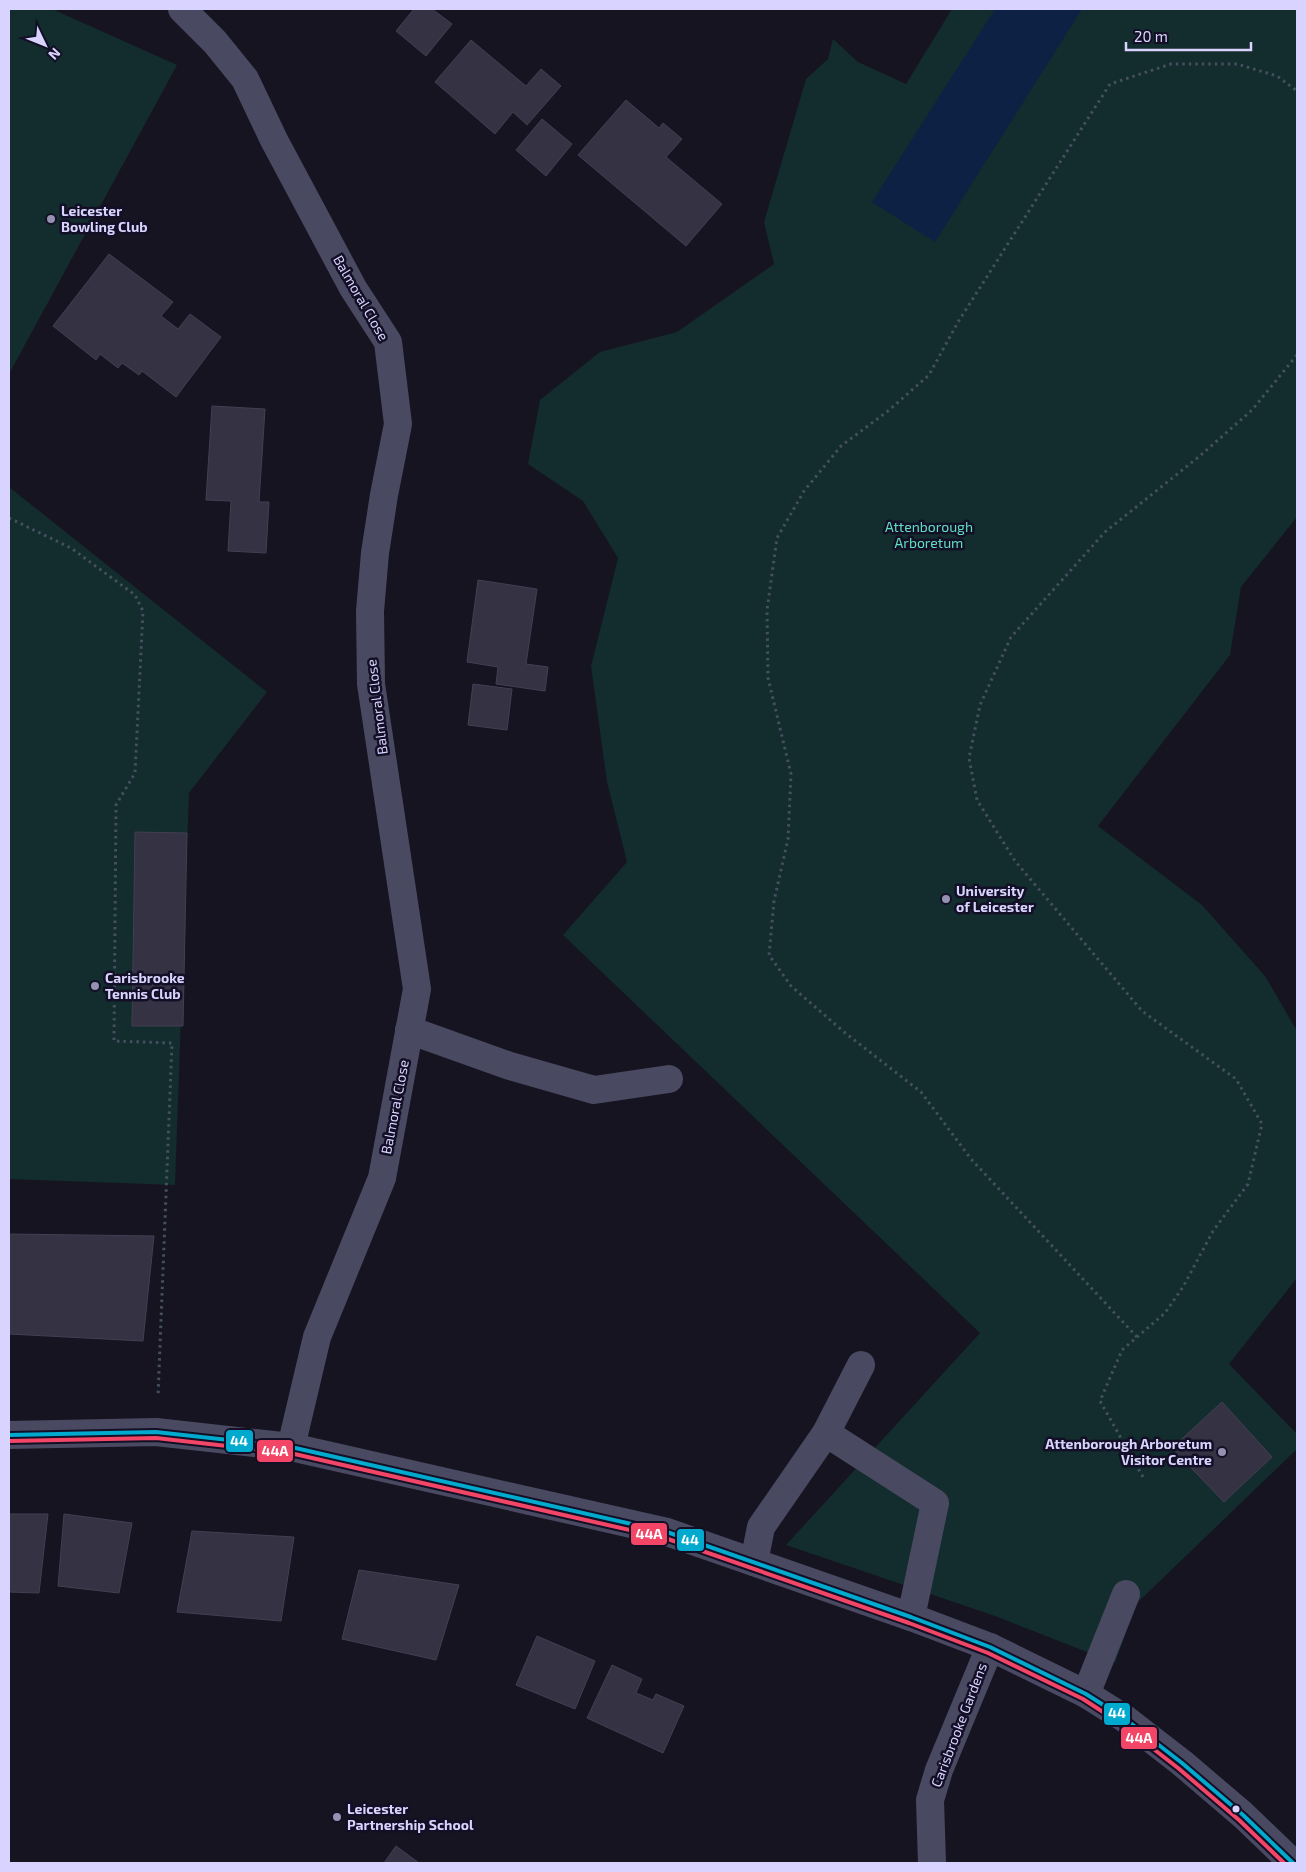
<svg xmlns="http://www.w3.org/2000/svg" width="1306" height="1872" viewBox="0 0 1306 1872" font-family="'Exo 2',sans-serif">
<rect width="100%" height="100%" fill="#161421"/>
<g fill="#132c2d">
<polygon points="9,9 52,9 177,65 9,374"/>
<polygon points="952,9 1297,9 1297,517 1241,587 1230,655 1098,826 1202,905 1265,976 1297,1031 1297,1278 1229,1364 1297,1434 1297,1449 1136,1604 1115,1663 995,1616 786,1545 980,1333 563,935 627,862 607,782 591,666 618,558 583,501 528,464 540,400 600,352 677,332 774,264 764,222 806,79 828,59 833,39 858,62 906,84"/>
<polygon points="9,487 267,692 189,793 175,1185 9,1179"/>
</g>
<polygon fill="#0d2144" points="995,9 1082,9 935,242 872,202"/>
<g fill="#343243" stroke="#433f54">
<polygon points="414,9 432,9 452,24 426,56 396,31"/>
<polygon points="471,40 526,86 541,69 561,86 527,125 513,112 495,134 435,82"/>
<polygon points="626,100 659,128 663,123 682,139 666,157 722,204 686,246 578,155"/>
<polygon points="542,119 572,144 546,176 516,150"/>
<polygon points="109,254 173,302 161,316 178,329 190,314 221,337 176,397 142,371 139,375 122,363 118,368 100,354 96,360 53,326"/>
<polygon points="212,406 265,409 259,502 269,502 266,553 228,551 231,501 206,500"/>
<polygon points="478,580 537,589 526,664 548,667 545,691 496,684 498,667 467,662"/>
<polygon points="473,684 512,689 507,730 468,725"/>
<polygon points="135,832 187,833 183,1026 132,1026"/>
<polygon points="9,1234 154,1236 143,1341 9,1334"/>
<polygon points="1222,1402 1272,1457 1224,1502 1172,1448"/>
<polygon points="9,1514 48,1514 39,1593 9,1592"/>
<polygon points="64,1514 132,1523 119,1593 58,1586"/>
<polygon points="192,1531 294,1537 281,1621 177,1612"/>
<polygon points="359,1570 459,1585 436,1660 342,1639"/>
<polygon points="537,1636 595,1661 575,1709 516,1685"/>
<polygon points="612,1665 642,1679 636,1693 653,1700 656,1694 684,1706 663,1753 587,1718"/>
<polygon points="396,1846 419,1863 384,1863"/>
</g>
<g fill="none" stroke-linecap="round" stroke-linejoin="round">
<g stroke="#44505f" stroke-width="3" stroke-dasharray="2.5 4" stroke-linecap="butt">
<polyline points="9,518 71,548 135,595 143,611 135,773 116,805 114,1041 172,1043 158,1397"/>
<polyline points="1137,1337 971,1159 921,1092 844,1032 791,986 769,955 774,901 788,839 791,774 768,678 767,610 777,538 804,491 841,446 888,411 929,375 958,322 1110,84 1171,64 1237,64 1277,76 1297,91"/>
<polyline points="1143,1477 1100,1401 1122,1350 1165,1313 1183,1287 1213,1231 1248,1184 1262,1124 1236,1079 1142,1011 1015,861 977,800 969,758 980,705 1011,637 1105,532 1201,455 1252,410 1297,355"/>
</g>
<g stroke="#4a4962" stroke-width="28">
<polyline points="182,9 215,42 245,79 274,140 353,288 388,342 398,424 384,495 375,553 370,611 371,684 417,989 382,1178 317,1337 291,1447"/>
<polyline points="409,1030 510,1066 594,1090 669,1079"/>
<polyline points="861,1365 826,1433 935,1503 911,1617"/>
<polyline points="9,1435 156,1432 291,1447 667,1532 911,1617 990,1647 1086,1694 1124,1718 1182,1763 1243,1815 1293,1863"/>
<polyline points="754,1562 761,1527 826,1433"/>
<polyline points="1086,1694 1126,1594"/>
<polyline points="932,1863 930,1800 939,1770 990,1647"/>
</g>
<g stroke="#130f26" stroke-width="8">
<polyline id="bus-1" points="9,1435 156,1432 291,1447 667,1532 911,1617 990,1647 1086,1694 1124,1718 1182,1763 1243,1815 1293,1863"/>
</g>
<g stroke="#130f26" stroke-width="8">
<polyline id="bus-2" points="9,1441 156,1438 290,1453 665,1538 909,1623 988,1653 1083,1699 1120,1723 1178,1768 1239,1820 1284,1863"/>
</g>
<use href="#bus-1" stroke="#00a9ce" stroke-width="4"/>
<use href="#bus-2" stroke="#f34667" stroke-width="4"/>
</g>
<g fill="#9591b1" stroke="#130f26" stroke-width="2">
<circle cx="51" cy="219" r="5"/>
<circle cx="946" cy="899" r="5"/>
<circle cx="95" cy="986" r="5"/>
<circle cx="1222" cy="1452" r="5"/>
<circle cx="337" cy="1817" r="5"/>
</g>
<circle fill="#d9d4ff" stroke="#130f26" stroke-width="2" cx="1236" cy="1809" r="4.5"/>
<g text-anchor="middle" stroke-width="5" stroke-linejoin="round" paint-order="stroke">
<g font-size="14" font-weight="bold" fill="#d9d4ff" stroke="#130f26" text-anchor="start">
<text x="61" y="216">Leicester<tspan x="61" dy="16">Bowling Club</tspan></text>
<text x="956" y="896">University<tspan x="956" dy="16">of Leicester</tspan></text>
<text x="105" y="983">Carisbrooke<tspan x="105" dy="16">Tennis Club</tspan></text>
<text x="1212" y="1449" text-anchor="end">Attenborough Arboretum<tspan x="1212" dy="16">Visitor Centre</tspan></text>
<text x="347" y="1814">Leicester<tspan x="347" dy="16">Partnership School</tspan></text>
</g>
<g font-size="14" fill="#d9d4ff" stroke="#130f26">
<text transform="translate(361 298) rotate(60)" y="5">Balmoral Close</text>
<text transform="translate(377 707) rotate(-97)" y="5">Balmoral Close</text>
<text transform="translate(395 1107) rotate(-79)" y="5">Balmoral Close</text>
<text transform="translate(959 1725) rotate(-69)" y="5">Carisbrooke Gardens</text>
</g>
<g font-size="14" fill="#5fe0c0" stroke="#130f26">
<text x="929" y="532">Attenborough<tspan x="929" dy="16">Arboretum</tspan></text>
</g>
</g>
<g stroke="#130f26" stroke-width="2">
<rect x="225" y="1429" width="29" height="24" rx="5" fill="#00a9ce"/>
<rect x="256" y="1439" width="38" height="24" rx="5" fill="#f34667"/>
<rect x="630" y="1522" width="38" height="24" rx="5" fill="#f34667"/>
<rect x="676" y="1528" width="29" height="24" rx="5" fill="#00a9ce"/>
<rect x="1103" y="1702" width="28" height="24" rx="5" fill="#00a9ce"/>
<rect x="1120" y="1726" width="38" height="24" rx="5" fill="#f34667"/>
</g>
<g font-size="14" text-anchor="middle" font-weight="bold" fill="#fff">
<text x="239" y="1446">44</text>
<text x="275" y="1456">44A</text>
<text x="649" y="1539">44A</text>
<text x="690" y="1545">44</text>
<text x="1117" y="1718">44</text>
<text x="1139" y="1743">44A</text>
</g>
<rect width="1306" height="1872" fill="none" stroke="#d9d4ff" stroke-width="20"/>
<g transform="translate(45 45) rotate(133)" stroke="#130f26" stroke-width="4" paint-order="stroke">
<path d="M0-4L9 19L0 12L-9 19Z" fill="#d9d4ff"/>
<text y="-8" font-size="14" font-weight="bold" text-anchor="middle" fill="#d9d4ff">N</text>
</g>
<path d="M1126 42v8h125v-8" fill="none" stroke="#d9d4ff" stroke-width="2.5"/>
<text x="1134" y="42" font-size="15" fill="#d9d4ff" stroke="#130f26" stroke-width="4" paint-order="stroke">20 m</text>
</svg>
